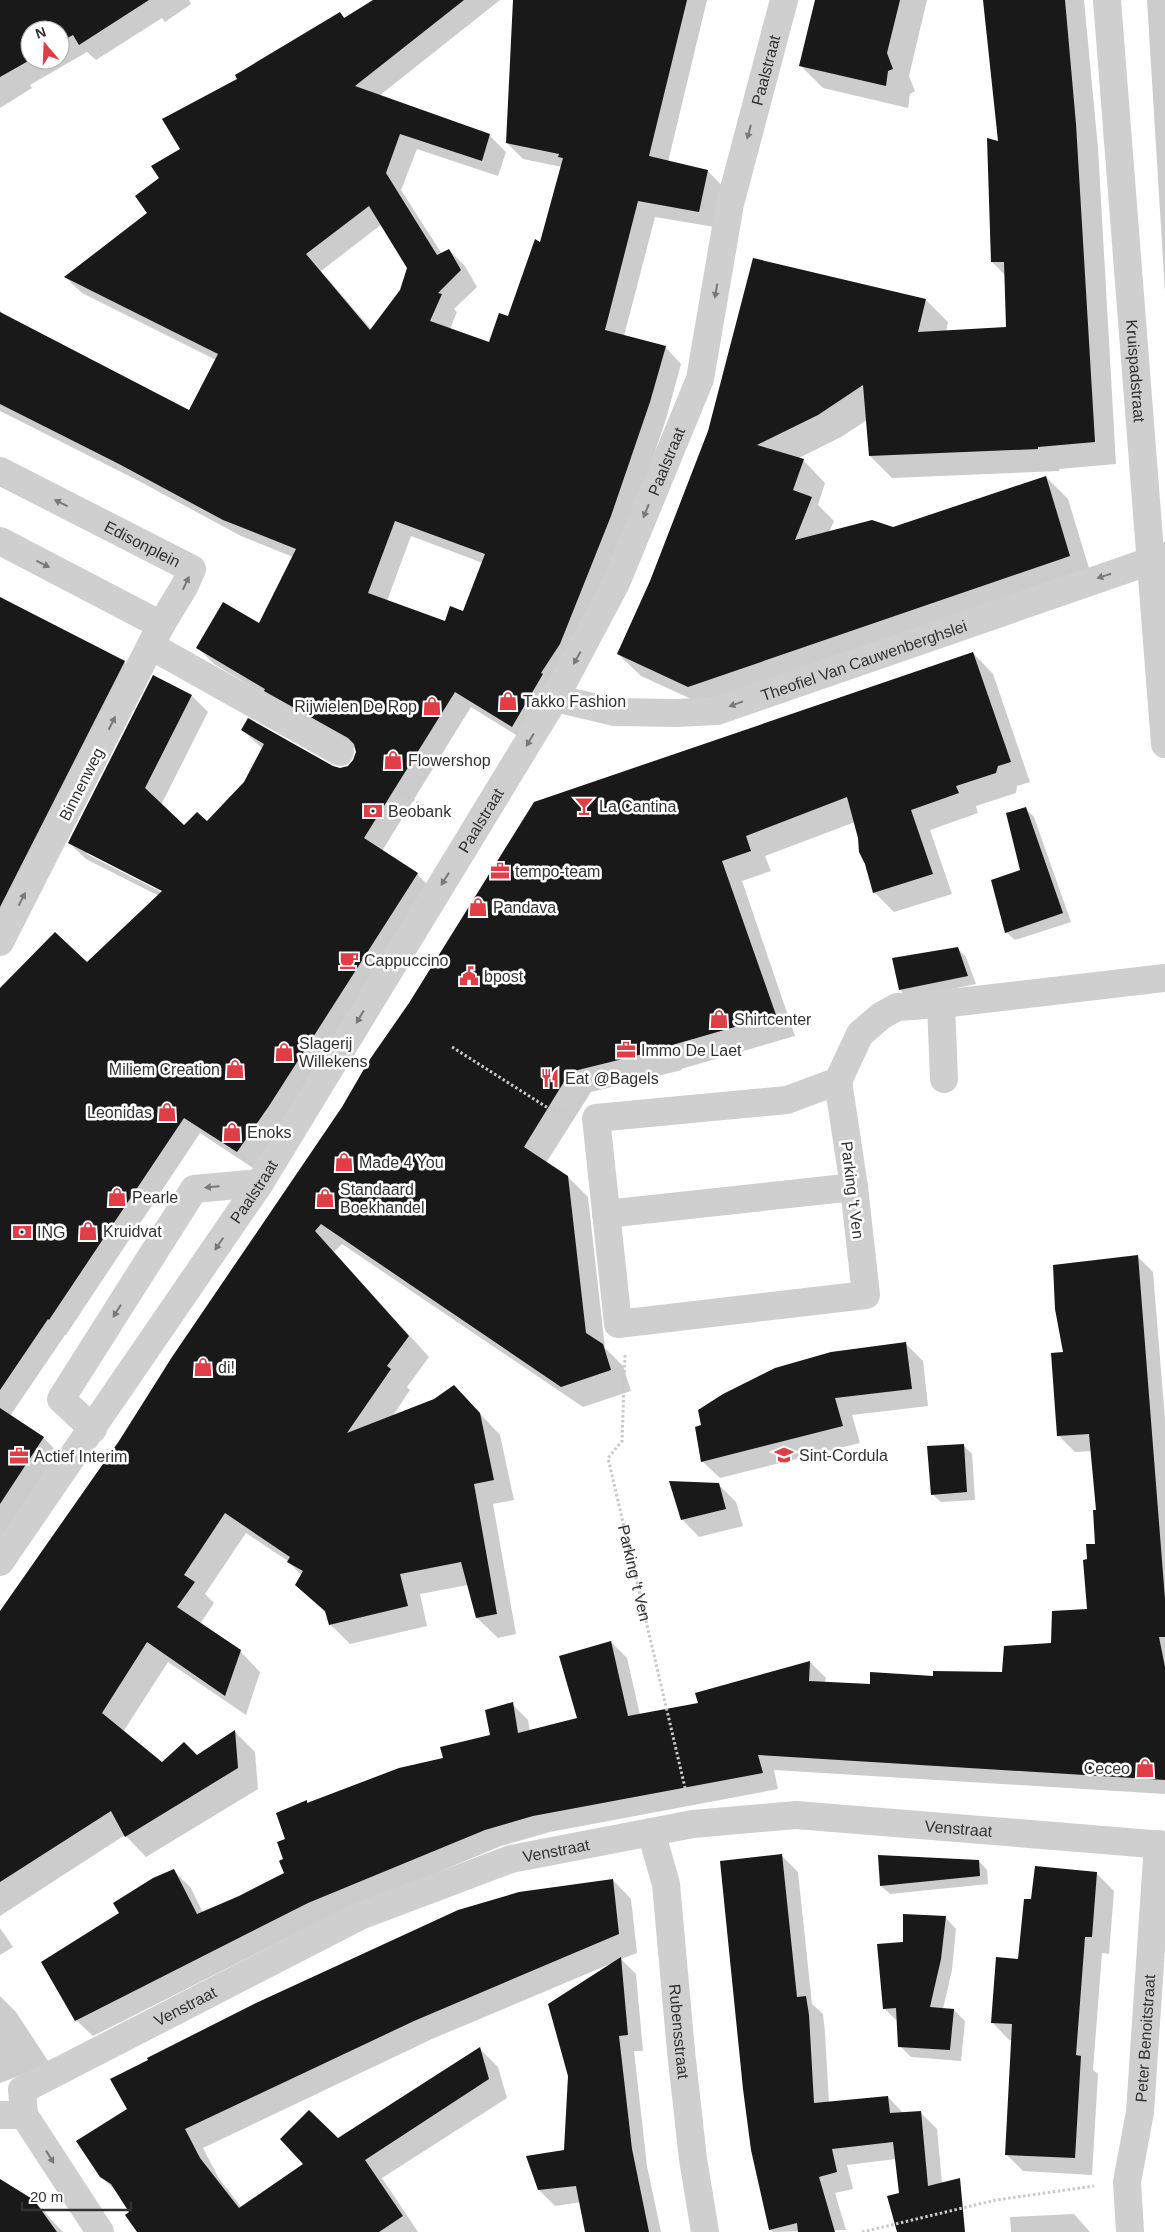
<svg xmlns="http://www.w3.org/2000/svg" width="1165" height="2232" viewBox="0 0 1165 2232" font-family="Arial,sans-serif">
<rect width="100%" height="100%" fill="#fff"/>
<g fill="#0003" fill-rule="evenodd">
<path d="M0 0H189L191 4 165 22 162 18 96 60 87 52 30 85 32 88 0 108ZM30 30H60V60H30Z"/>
<path d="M390 0H500L379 96 489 135 506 152 498 176 417 149 401 190 442 254 449 250 465 266 477 287 454 309 457 312 450 329 490 344 508 318 541 243 562 167 523 159 507 143 515 0H707L668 162 708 171 724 188 715 227 655 217 624 336 665 347 681 364 666 419 631 523 529 743 471 707 382 851 417 874 433 890 253 1168 200 1133 66 1335H65L10 1416 44 1438 60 1455 0 1543V990L87 964 159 896 86 859 69 843 192 696 208 712 161 805 184 827 207 823 245 783 263 749 242 730 340 769 348 767 354 761 357 752 356 749 281 707 274 700 214 664 198 648 260 624 293 557 241 536 137 480 0 411V310L3 315 189 411 216 360 82 293 66 278 149 213 161 179 182 149 239 79 340 13 346 19ZM382 224 408 267 401 291 372 330 321 271ZM411 536 483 563 464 613 446 622 387 601ZM87 851 169 893 167 895 87 854Z"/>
<polygon points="817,0 927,0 909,76 915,91 910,94 908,108 823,88 801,66"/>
<polygon points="984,0 1084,0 1098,148 1116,464 1059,469 1060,471 892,478 870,456 867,420 841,437 797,459 803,460 825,483 818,505 834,521 829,532 892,529 1046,477 1068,499 1092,578 711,708 641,676 618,654 651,582 710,432 926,300 948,322 946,332 1007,328 1005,275 992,262 999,142"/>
<polygon points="1147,0 1165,0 1165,292"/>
<polygon points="0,599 124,662 141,678 0,954"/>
<polygon points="973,653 993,674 1030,782 1017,786 1016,793 976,806 978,813 930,830 952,894 894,912 874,892 855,822 765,856 771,871 742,881 795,1036 681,1069 682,1070 591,1092 546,1163 568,1177 588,1197 605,1348 623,1366 631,1391 583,1407 342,1244 334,1252 429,1357 407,1387 410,1390 392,1417 434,1401 454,1386 500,1435 514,1500 493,1504 516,1634 498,1638 477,1618 468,1585 420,1594 427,1626 350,1644 330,1624 327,1614 296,1585 302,1576 288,1561 246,1533 205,1594 214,1603 200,1624 240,1651 260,1672 246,1715 168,1662 123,1732 162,1764 197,1756 235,1732 255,1752 258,1789 146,1857 125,1835 0,1916 0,1614 120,1441 343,1107"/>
<polygon points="1026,809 1034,817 1071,922 1015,940 1006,932 1022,871"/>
<polygon points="958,949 966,957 976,984 909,998 900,990"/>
<polygon points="1137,1256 1153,1272 1165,1419 1165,1794 774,1770 778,1789 550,1832 501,1846 325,1919 93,2036 76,2020 121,1914 175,1872 191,1888 203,1913 239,1897 286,1873 284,1859 286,1839 306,1802 309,1804 445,1758 491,1736 512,1704 528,1720 530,1731 579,1719 611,1642 627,1658 640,1715 699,1704 810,1662 826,1678 825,1683 871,1685 934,1677 1004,1674 1052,1644 1088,1610 1088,1560 1096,1545 1097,1511 1092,1451 1075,1452 1059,1436 1064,1353"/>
<polygon points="906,1344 923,1361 928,1406 852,1415 860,1443 720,1478 702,1461"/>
<polygon points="963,1445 972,1454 975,1500 941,1502 932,1494"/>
<polygon points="718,1484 736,1502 743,1526 699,1537 682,1519"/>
<polygon points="782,1856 798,1872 812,2004 823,2014 825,2032 829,2103 888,2097 904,2114 921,2113 937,2129 944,2205 896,2159 847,2165 853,2189 835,2193 846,2230 773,2232 770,2229"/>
<polygon points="979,1861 987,1870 988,1884 890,1894 881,1886"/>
<polygon points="1097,1874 1114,1891 1109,1954 1102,1953 1093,2070 1098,2074 1092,2175 1023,2171 1006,2154 1012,2040 1009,2040 992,2022 1019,1960 1032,1900"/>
<polygon points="613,1880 631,1899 637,1953 621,1959 636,1974 643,2051 634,2051 647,2166 661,2232 586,2232 581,2202 555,2206 539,2190 565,2151 610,1964 432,2039 203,2148 218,2177 242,2208 337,2140 480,2049 498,2067 507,2098 382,2178 418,2232 139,2232 131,2212 120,2195 101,2177"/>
<polygon points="945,1917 956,1929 952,1970 943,2009 954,2010 965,2021 961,2061 911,2057 900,2046 898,2019 896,2020 884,2008"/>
<polygon points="0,1928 13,1947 0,1955"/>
<polygon points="0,1996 16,2012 50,2064 0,2083"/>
<polygon points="0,2179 34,2201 63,2232 0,2232"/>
<polygon points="1074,2214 1090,2232 1011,2232 1010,2217"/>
</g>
<g fill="#191919" fill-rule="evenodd">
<polygon points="0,0 149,0 79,45 73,35 60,42 60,30 30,30 30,60 0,77"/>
<path d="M373 0H464L355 86 490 134 482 161 400 134 386 173 437 255 449 249 461 270 438 293 442 294 430 321 489 342 499 313 508 316 535 239 540 242 563 158 558 157 559 154 506 143 513 0H687L649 156 708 170 699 212 638 201 605 330 666 346 650 402 611 516 560 644 541 673 543 674 512 727 455 692 364 838 418 873 269 1106 237 1152 184 1118 49 1320 48 1319 0 1390V988L55 932 87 962 162 891 68 843 153 675 192 695 145 788 184 825 197 812 207 821 244 782 264 744 241 730 248 718 333 766 340 768 348 766 353 760 356 752 354 744 348 738 264 691 265 689 196 648 223 602 259 623 296 549 223 520 119 464 0 404V312L189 410 218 354 64 277 147 213 135 196 159 178 151 166 180 149 162 119 237 79 235 75 340 12 344 18ZM369 206 407 268 400 290 370 330 306 254ZM395 521 485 554 463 611 450 606 445 621 368 593Z"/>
<polygon points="815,0 900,0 887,53 893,69 888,71 886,86 799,66"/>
<polygon points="983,0 1065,0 1076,124 1095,442 1038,447 1038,449 869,456 863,385 818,415 757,445 804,459 793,490 812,497 795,540 872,520 893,527 1046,476 1070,556 688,687 617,654 650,581 708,431 753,258 926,299 918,332 1006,327 1004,262 991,262 987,138 998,141"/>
<polygon points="0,597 125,661 0,907"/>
<polygon points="973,652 1011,762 998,766 996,773 956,786 959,793 911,810 933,874 873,893 865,864 859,852 858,838 847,797 746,836 751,851 722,861 776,1015 662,1048 663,1049 570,1072 524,1147 568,1176 586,1333 603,1344 611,1370 561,1387 321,1224 315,1231 409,1336 387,1366 391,1369 347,1433 434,1399 454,1385 480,1413 494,1480 474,1484 497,1614 476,1618 461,1562 400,1574 408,1606 329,1625 325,1611 295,1585 303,1571 287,1562 290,1557 225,1513 184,1575 195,1582 177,1607 241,1650 225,1696 147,1642 102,1713 162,1762 184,1742 197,1755 235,1730 238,1768 125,1837 111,1811 0,1882 0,1611 119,1441 172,1357 342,1107 368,1062 409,1003 534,802"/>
<polygon points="1026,807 1063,913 1005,933 991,880 1020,870 1006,813"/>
<polygon points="958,947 968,976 899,990 892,958"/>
<polygon points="1138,1255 1165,1599 1165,1637 1159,1637 1165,1667 1165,1780 758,1755 763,1773 533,1816 485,1830 308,1903 75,2021 41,1962 119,1913 113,1903 153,1878 174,1869 197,1914 239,1896 284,1873 279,1861 283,1859 277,1842 285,1839 276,1813 307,1800 307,1803 399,1768 443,1758 440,1747 490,1735 485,1710 513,1702 518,1733 577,1718 559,1656 611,1641 628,1716 698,1703 695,1693 810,1661 809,1681 870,1684 870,1672 933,1676 933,1671 1002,1672 1004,1646 1051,1643 1052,1611 1087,1609 1083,1560 1087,1559 1086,1544 1095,1544 1093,1510 1096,1510 1089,1434 1057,1436 1051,1353 1063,1352 1055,1309 1053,1265"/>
<polygon points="906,1342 912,1389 835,1398 843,1426 701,1462 695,1427 701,1425 698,1410 723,1394 775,1368 831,1352"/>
<polygon points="0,1408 44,1437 0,1504"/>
<polygon points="964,1444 967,1492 931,1495 927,1446"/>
<polygon points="669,1481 719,1483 726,1509 681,1520"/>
<polygon points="782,1854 797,1997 806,1996 809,2015 814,2103 888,2096 890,2113 921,2111 928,2186 960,2178 965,2232 897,2232 887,2196 899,2193 893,2142 832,2149 837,2172 819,2177 835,2232 798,2232 797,2223 769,2230 751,2150 743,2089 720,1861"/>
<polygon points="878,1855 979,1860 980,1876 880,1886"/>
<polygon points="1035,1866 1097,1872 1092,1937 1085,1937 1076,2055 1081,2056 1075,2158 1005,2155 1012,2024 991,2023 996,1957 1018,1959 1024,1899 1031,1899"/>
<polygon points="613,1879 619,1934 414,2021 185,2129 200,2158 239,2208 303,2164 280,2139 309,2110 338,2138 480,2047 489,2079 365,2160 403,2216 379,2232 137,2232 125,2215 129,2212 111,2184 100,2177 76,2141 127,2109 110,2079 148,2060 147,2058 256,2003 458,1910 519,1892"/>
<polygon points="903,1914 946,1916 941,1959 930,2007 954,2009 950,2050 898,2047 896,2008 883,2009 877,1944 903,1942"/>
<polygon points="621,1957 628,2035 619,2036 632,2149 649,2232 585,2232 576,2186 538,2190 526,2156 564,2150 568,2076 548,2004"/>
<polygon points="0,2179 34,2200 57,2232 0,2232"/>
</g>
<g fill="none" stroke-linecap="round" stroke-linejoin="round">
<g stroke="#c9c9c9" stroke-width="3" stroke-dasharray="2.5 2.5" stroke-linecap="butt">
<polyline points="395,789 444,819"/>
<polyline points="452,1047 548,1108 565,1112"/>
<path id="s1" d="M625 1355 622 1441 608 1458 686 1792"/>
<polyline points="862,2232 996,2200 1094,2186"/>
</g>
<g stroke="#cfcfcf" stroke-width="28">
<path id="s2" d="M1107 0 1165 744"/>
<path id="s3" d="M0 471 192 569 184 587 161 625 0 942"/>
<polyline points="0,541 161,625"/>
<polyline points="151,646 340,752"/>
<path id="s4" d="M555 698 614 712 676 713 717 711 1165 556"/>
<polyline points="941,1004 944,1079"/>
<polygon points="838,1081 854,1187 866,1295 618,1324 596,1118 787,1100"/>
<polyline points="838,1081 860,1034 881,1016 897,1007 941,1004 1165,978"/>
<polyline points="606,1214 854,1187"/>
<polyline points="93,1429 61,1399 194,1189 260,1183"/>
<path id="s5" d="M0 1562 260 1183 555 698 616 583 700 379 730 204 784 0"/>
<path id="s6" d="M651 1832 666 1884 681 2051 693 2159 705 2232"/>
<polyline points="0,2115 24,2115"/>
<path id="s7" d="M100 2232 24 2115 22 2090 360 1916 511 1859 693 1824 796 1815 1165 1845"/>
<path id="s8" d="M1130 2232 1127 2182 1140 2112 1158 1844"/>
</g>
</g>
<defs><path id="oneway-solid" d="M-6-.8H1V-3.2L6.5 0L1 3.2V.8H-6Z" transform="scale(1.25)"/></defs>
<g fill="#797979">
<use href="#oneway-solid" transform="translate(749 132) rotate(105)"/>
<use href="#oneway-solid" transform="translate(716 291) rotate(100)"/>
<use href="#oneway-solid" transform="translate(61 503) rotate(-153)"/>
<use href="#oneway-solid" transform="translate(646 511) rotate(112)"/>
<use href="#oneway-solid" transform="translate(43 564) rotate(27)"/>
<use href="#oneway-solid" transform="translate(1104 576) rotate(162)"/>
<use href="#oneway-solid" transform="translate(186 583) rotate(-65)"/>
<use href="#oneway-solid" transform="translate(577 658) rotate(119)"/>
<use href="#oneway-solid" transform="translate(736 704) rotate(160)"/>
<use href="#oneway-solid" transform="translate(112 723) rotate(-63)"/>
<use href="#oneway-solid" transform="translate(530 740) rotate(121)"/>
<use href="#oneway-solid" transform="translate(445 879) rotate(122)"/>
<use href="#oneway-solid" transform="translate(22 899) rotate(-63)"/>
<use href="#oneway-solid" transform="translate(360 1017) rotate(121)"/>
<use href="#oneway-solid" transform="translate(212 1187) rotate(175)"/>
<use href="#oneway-solid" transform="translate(219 1244) rotate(124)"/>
<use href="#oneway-solid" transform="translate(117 1311) rotate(122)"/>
<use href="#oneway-solid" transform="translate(50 2157) rotate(58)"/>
</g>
<defs>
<g id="shop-bare" transform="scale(1.5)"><path d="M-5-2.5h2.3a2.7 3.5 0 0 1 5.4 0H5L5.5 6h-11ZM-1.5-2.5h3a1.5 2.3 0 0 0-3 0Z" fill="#df3e46" stroke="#fff" stroke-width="2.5" paint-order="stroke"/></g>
<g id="bar-bare" transform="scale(1.5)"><path d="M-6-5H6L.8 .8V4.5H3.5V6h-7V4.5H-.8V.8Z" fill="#df3e46" stroke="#fff" stroke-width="2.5" paint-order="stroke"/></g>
<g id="bank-bare" transform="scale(1.5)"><path d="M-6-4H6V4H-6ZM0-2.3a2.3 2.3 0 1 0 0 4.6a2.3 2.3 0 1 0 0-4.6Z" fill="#df3e46" stroke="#fff" stroke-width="2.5" paint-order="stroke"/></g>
<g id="office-bare" transform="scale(1.5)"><path d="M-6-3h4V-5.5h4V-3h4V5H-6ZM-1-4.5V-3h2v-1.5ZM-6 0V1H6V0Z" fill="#df3e46" stroke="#fff" stroke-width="2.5" paint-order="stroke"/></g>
<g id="cafe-bare" transform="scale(1.5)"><path d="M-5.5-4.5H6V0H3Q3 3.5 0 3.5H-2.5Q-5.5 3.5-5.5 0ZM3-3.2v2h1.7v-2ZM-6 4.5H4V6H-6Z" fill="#df3e46" stroke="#fff" stroke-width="2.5" paint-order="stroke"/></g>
<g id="civic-bare" transform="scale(1.5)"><path d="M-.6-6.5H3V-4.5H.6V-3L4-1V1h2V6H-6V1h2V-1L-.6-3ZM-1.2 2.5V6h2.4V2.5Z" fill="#df3e46" stroke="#fff" stroke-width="2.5" paint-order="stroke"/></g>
<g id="restaurant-bare" transform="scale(1.5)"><path d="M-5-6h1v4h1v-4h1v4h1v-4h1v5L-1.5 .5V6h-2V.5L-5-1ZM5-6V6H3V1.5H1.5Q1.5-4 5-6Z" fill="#df3e46" stroke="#fff" stroke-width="2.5" paint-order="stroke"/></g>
<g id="school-bare" transform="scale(1.5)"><path d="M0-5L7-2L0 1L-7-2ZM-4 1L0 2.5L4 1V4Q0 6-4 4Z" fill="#df3e46" stroke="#fff" stroke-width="2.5" paint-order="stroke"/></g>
</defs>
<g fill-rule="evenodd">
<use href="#shop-bare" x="508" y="701"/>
<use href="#shop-bare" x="432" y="706"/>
<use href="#shop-bare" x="393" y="760"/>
<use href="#bar-bare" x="584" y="806"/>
<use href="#bank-bare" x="373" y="811"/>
<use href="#office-bare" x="500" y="871"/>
<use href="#shop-bare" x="478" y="907"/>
<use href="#cafe-bare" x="349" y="960"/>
<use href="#civic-bare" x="469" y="976"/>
<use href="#shop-bare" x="719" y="1019"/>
<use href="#office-bare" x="626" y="1050"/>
<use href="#shop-bare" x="284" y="1052"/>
<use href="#shop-bare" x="235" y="1069"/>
<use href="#restaurant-bare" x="550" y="1078"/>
<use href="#shop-bare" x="167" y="1112"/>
<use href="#shop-bare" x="232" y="1132"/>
<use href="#shop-bare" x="344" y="1162"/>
<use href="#shop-bare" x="117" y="1197"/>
<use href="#shop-bare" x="325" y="1198"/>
<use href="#shop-bare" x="88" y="1231"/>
<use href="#bank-bare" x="22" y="1232"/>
<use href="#shop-bare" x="203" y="1367"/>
<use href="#school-bare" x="784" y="1455"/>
<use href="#office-bare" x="19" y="1456"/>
<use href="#shop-bare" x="1145" y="1768"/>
</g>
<g text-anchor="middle" stroke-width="5" stroke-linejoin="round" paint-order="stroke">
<g font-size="16" fill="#323232" stroke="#fff">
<text dy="6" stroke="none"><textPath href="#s5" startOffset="1694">Paalstraat</textPath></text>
<text dy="6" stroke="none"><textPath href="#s2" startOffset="372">Kruispadstraat</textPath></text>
<text dy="6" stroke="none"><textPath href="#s5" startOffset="1289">Paalstraat</textPath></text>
<text dy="6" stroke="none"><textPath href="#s3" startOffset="160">Edisonplein</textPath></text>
<text dy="6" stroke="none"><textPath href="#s4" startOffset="319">Theofiel Van Cauwenberghslei</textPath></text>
<text transform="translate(81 784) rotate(-63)" y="6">Binnenweg</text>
<text dy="6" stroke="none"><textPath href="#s5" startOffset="884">Paalstraat</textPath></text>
<text transform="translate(853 1190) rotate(83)" y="6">Parking 't Ven</text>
<text dy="6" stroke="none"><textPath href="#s5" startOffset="449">Paalstraat</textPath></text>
<text dy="6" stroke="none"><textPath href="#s1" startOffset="226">Parking 't Ven</textPath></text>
<text dy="6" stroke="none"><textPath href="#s7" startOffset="1158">Venstraat</textPath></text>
<text dy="6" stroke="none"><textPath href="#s7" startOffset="752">Venstraat</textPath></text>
<text dy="6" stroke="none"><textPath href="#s7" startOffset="348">Venstraat</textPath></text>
<text dy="6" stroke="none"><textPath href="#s6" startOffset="202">Rubensstraat</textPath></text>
<text dy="6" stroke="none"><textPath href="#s8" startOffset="195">Peter Benoitstraat</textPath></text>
</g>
<g font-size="16" fill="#323232" stroke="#fff" text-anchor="start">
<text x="523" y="707">Takko Fashion</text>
<text x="417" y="712" text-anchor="end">Rijwielen De Rop</text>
<text x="408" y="766">Flowershop</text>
<text x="599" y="812">La Cantina</text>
<text x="388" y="817">Beobank</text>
<text x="515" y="877">tempo-team</text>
<text x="493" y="913">Pandava</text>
<text x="364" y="966">Cappuccino</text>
<text x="484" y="982">bpost</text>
<text x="734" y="1025">Shirtcenter</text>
<text x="299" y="1049">Slagerij<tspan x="299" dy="18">Willekens</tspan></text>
<text x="641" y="1056">Immo De Laet</text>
<text x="220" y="1075" text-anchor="end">Miliem Creation</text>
<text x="565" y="1084">Eat @Bagels</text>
<text x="152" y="1118" text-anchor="end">Leonidas</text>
<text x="247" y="1138">Enoks</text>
<text x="359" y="1168">Made 4 You</text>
<text x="340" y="1195">Standaard<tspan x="340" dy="18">Boekhandel</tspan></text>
<text x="132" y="1203">Pearle</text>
<text x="103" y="1237">Kruidvat</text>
<text x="37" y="1238">ING</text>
<text x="218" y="1373">di!</text>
<text x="799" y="1461">Sint-Cordula</text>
<text x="34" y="1462">Actief Interim</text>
<text x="1130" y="1774" text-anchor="end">Ceceo</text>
</g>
</g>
<g transform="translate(45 45) rotate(341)"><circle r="24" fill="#ffffff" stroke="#adadad"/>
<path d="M0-4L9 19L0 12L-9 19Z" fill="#df3e46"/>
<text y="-8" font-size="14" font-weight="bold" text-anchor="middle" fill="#323232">N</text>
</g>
<path d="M22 2202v8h109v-8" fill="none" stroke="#323232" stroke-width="2.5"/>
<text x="30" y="2202" font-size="15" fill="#323232" stroke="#ffffff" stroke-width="4" paint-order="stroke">20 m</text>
</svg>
